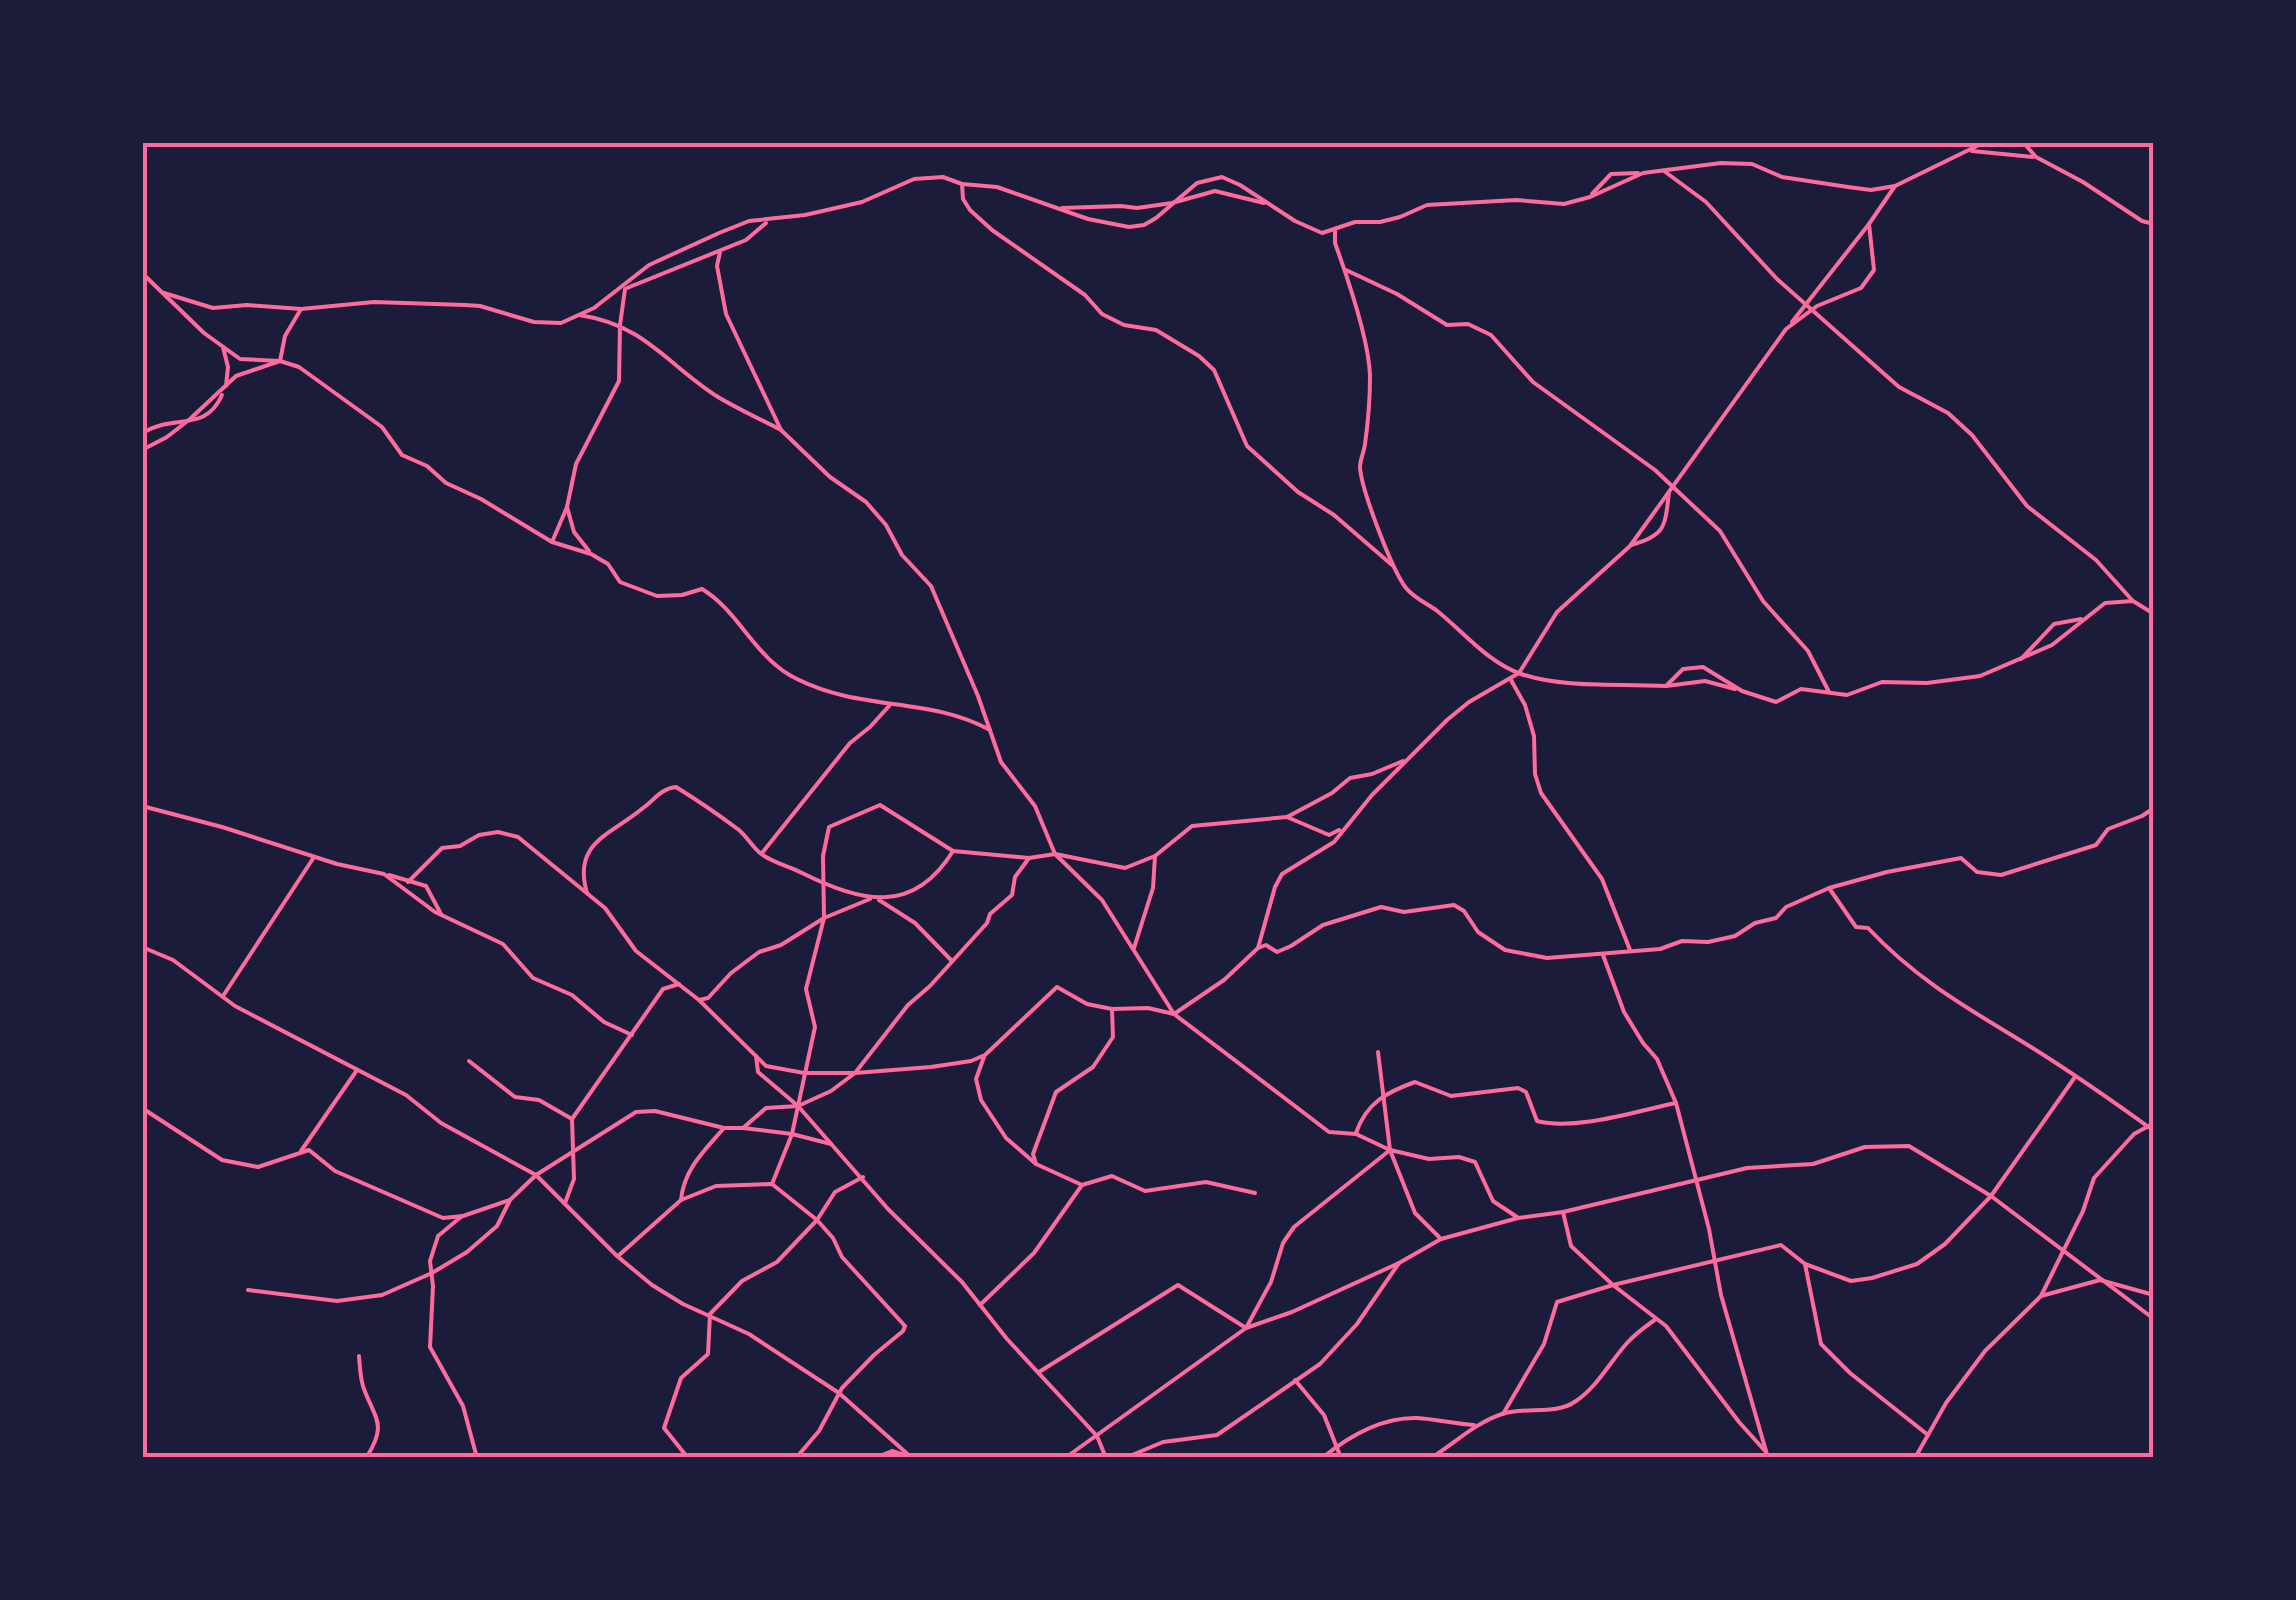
<svg xmlns="http://www.w3.org/2000/svg" width="2296" height="1600" viewBox="0 0 2296 1600" font-family="Rubik,sans-serif">
<rect width="100%" height="100%" fill="#1b1b3a"/>
<g fill="none" stroke-linecap="round" stroke-linejoin="round">
<g stroke="#ff6b9d" stroke-width="4">
<polyline points="2023,142 2036,157 2083,182 2142,221 2154,224"/>
<polyline points="1972,151 2033,157"/>
<polyline points="1664,171 1706,202 1777,279 1899,387 1948,413 1972,435 2027,506 2096,560 2132,600"/>
<polyline points="962,184 963,199 970,210 992,230 1085,295 1102,314 1124,325 1156,330 1199,356 1214,370 1247,446 1298,492 1334,515 1392,565"/>
<polyline points="1592,194 1611,174 1638,173"/>
<polyline points="1062,208 1121,206 1137,208 1172,203 1215,191 1264,203"/>
<path d="M1335 229V243C1348 279 1369 339 1370 376 1370 397 1368 423 1365 444 1364 452 1360 460 1360 467 1361 489 1392 570 1406 588 1414 598 1426 603 1436 610 1464 632 1487 662 1521 674 1566 689 1619 683 1666 686L1683 669 1703 667 1742 691 1776 702 1801 689 1847 695 1882 682 1927 683 1980 676 2052 645 2105 603 2133 601 2154 614"/>
<polyline points="720,252 717,266 726,314 781,430 830,477 866,502 886,525 902,555 931,586 978,696 1001,762 1035,806 1055,854 1102,900 1174,1014"/>
<polyline points="1346,270 1397,294 1447,325 1468,324 1491,335 1533,382 1655,470 1720,531 1763,601 1808,651 1829,692"/>
<path d="M142 273 204 333 240 359 280 361 299 367 382 427 402 455 427 466 446 483 481 499 552 542 591 554 608 564 620 582 657 596 682 595 702 589C739 611 756 660 797 679 863 712 927 696 990 730"/>
<polyline points="627,288 746,240 766,223"/>
<polyline points="164,293 213,308 247,305 301,309 374,302 465,305 480,306 534,322 561,323 594,308 649,265 719,233 749,221 805,215 862,202 914,179 943,177 962,184 997,187 1088,219 1129,227 1144,225 1156,218 1197,183 1222,177 1240,185 1295,221 1322,233 1355,222 1380,222 1400,217 1427,205 1516,200 1564,204 1590,197 1643,173 1721,163 1752,164 1782,177 1848,187 1871,190 1895,186"/>
<path d="M579 315C646 325 666 364 718 397 738 409 760 419 781 430"/>
<polyline points="1792,322 1869,224"/>
<polyline points="223,347 228,367 226,386"/>
<path d="M142 433C176 413 205 433 222 395"/>
<polyline points="142,450 167,437 190,419 236,376 280,361 285,336 301,309"/>
<polyline points="567,507 574,532 589,551"/>
<polyline points="552,542 567,507 576,464 619,381 620,325 625,289"/>
<path d="M1631 545C1666 536 1665 526 1669 492"/>
<polyline points="2021,659 2054,624 2081,619"/>
<polyline points="1511,680 1525,705 1534,736 1535,774 1541,793 1602,879 1630,950"/>
<polyline points="1666,686 1705,681 1735,689"/>
<polyline points="142,806 222,827 337,864 384,874 435,912 503,944 533,978 572,995 604,1022 632,1035"/>
<polyline points="1287,817 1332,793 1350,778 1372,774 1403,761"/>
<polyline points="762,853 850,743 870,727 889,706"/>
<polyline points="389,875 426,886 441,914"/>
<polyline points="408,882 442,848 460,846 479,835 498,832 518,837 605,908 636,951 699,1000 708,998 731,973 759,952 781,945 824,918 870,899"/>
<polyline points="1829,888 1887,872 1961,858 1977,872 2001,875 2096,845 2108,829 2142,816 2154,808"/>
<path d="M587 893C572 842 611 835 643 808 654 800 662 788 676 787 697 800 719 815 739 830 747 837 752 846 760 853 771 862 788 866 802 873 861 902 913 916 953 851"/>
<polyline points="879,900 915,923 951,960"/>
<polyline points="142,947 173,960 235,1006 406,1095 441,1123 536,1175 617,1256 652,1285 683,1304 749,1334 839,1393 912,1458"/>
<polyline points="1134,948 1153,888 1155,856"/>
<path d="M1258 948 1266 945 1277 952 1291 946 1323 925 1381 907 1404 912 1454 905 1464 911 1478 932 1505 950 1547 958 1660 949 1682 941 1708 942 1735 936 1755 923 1776 918 1786 907 1829 888 1856 927 1868 928C1914 977 1962 1005 2018 1039 2064 1067 2110 1099 2154 1131"/>
<polyline points="1603,955 1624,1012 1643,1043 1657,1059 1676,1103 1709,1229 1721,1295 1768,1458"/>
<polyline points="223,996 314,857"/>
<polyline points="699,1000 766,1066 804,1073 855,1073 931,1067 971,1061 985,1055 1057,987 1087,1004 1112,1009"/>
<polyline points="1174,1014 1224,980 1258,948 1275,887 1282,874 1334,842 1372,795 1447,720 1469,702 1519,673 1557,612 1630,546 1786,329 1817,306 1861,288 1874,270 1869,224 1895,186 1985,142"/>
<polyline points="1378,1052 1390,1150"/>
<polyline points="756,1056 758,1072 798,1106 888,1209 962,1282 1007,1339 1097,1436 1106,1458"/>
<polyline points="984,1057 976,1079 981,1100 1006,1138 1036,1164 1082,1185 1112,1176 1145,1191 1206,1182 1255,1193"/>
<polyline points="469,1061 515,1097 539,1100 572,1119"/>
<polyline points="142,1108 222,1160 258,1167 309,1150 335,1171 443,1218 463,1216 510,1200"/>
<polyline points="743,1128 792,1134 831,1144"/>
<path d="M1356 1133C1366 1103 1387 1092 1415 1082L1451 1096 1518 1088 1526 1092 1537 1121C1577 1131 1636 1111 1676 1103"/>
<polyline points="301,1151 357,1070"/>
<polyline points="1036,1164 1033,1154 1056,1092 1093,1067 1113,1037 1112,1009 1148,1008 1174,1014 1329,1132 1356,1134 1390,1150 1415,1213 1441,1239 1518,1218 1563,1212 1747,1168 1813,1164 1865,1147 1909,1146 1991,1196 2154,1319"/>
<polyline points="772,1184 792,1134 815,1027 806,989 824,918 823,856 829,827 880,805 953,851 1029,858 1055,854 1125,868 1155,856 1192,826 1287,817 1329,835 1339,830"/>
<polyline points="681,1200 716,1186 772,1184 817,1220 833,1238 842,1257 905,1326 903,1331 874,1355 842,1388 819,1431 796,1458"/>
<polyline points="565,1203 574,1179 572,1119 663,989 679,984"/>
<polyline points="1563,1212 1571,1246 1613,1285 1666,1326 1739,1422 1766,1452"/>
<polyline points="462,1216 438,1236 430,1261 433,1286 430,1347 463,1406 477,1458"/>
<path d="M618 1256 681 1200C684 1169 704 1151 724 1128"/>
<polyline points="1805,1264 1851,1281 1872,1278 1917,1264 1945,1244 1991,1196 2075,1077"/>
<polyline points="248,1290 337,1301 382,1295 432,1273 467,1252 497,1226 510,1200 536,1175 636,1112 655,1111 724,1128 743,1128 766,1108 798,1106 831,1091 855,1073 908,1005 930,986 987,923 990,914 1012,895 1015,877 1029,858"/>
<polyline points="2041,1296 2100,1280 2154,1295"/>
<polyline points="980,1305 1034,1253 1082,1185"/>
<polyline points="1246,1328 1271,1282 1283,1243 1294,1227 1390,1150 1429,1159 1459,1157 1475,1162 1493,1201 1517,1217"/>
<path d="M359 1356C360 1366 360 1379 364 1389 375 1419 388 1424 366 1458"/>
<polyline points="1039,1372 1178,1285 1246,1328"/>
<polyline points="1295,1380 1324,1415 1341,1458"/>
<polyline points="1503,1414 1544,1344 1557,1302 1613,1285 1781,1245 1805,1264 1821,1344 1850,1373 1928,1435"/>
<polyline points="1106,1457 1124,1458"/>
<polyline points="688,1458 664,1428 681,1378 708,1354 710,1314 742,1281 777,1262 817,1220 835,1192 863,1177"/>
<polyline points="875,1458 892,1451 907,1456"/>
<polyline points="1065,1458 1246,1328 1292,1312 1399,1263 1441,1239"/>
<polyline points="1125,1458 1163,1442 1217,1435 1320,1364 1357,1324 1399,1263"/>
<path d="M1322 1458C1349 1436 1381 1417 1417 1418 1436 1419 1455 1424 1474 1425"/>
<path d="M1431 1458C1455 1443 1475 1423 1502 1414 1527 1406 1555 1416 1576 1401 1597 1387 1610 1362 1627 1343 1635 1334 1646 1326 1656 1319"/>
<polyline points="1915,1458 1946,1403 1985,1351 2041,1296 2083,1211 2094,1178 2134,1134 2154,1123"/>
</g>
</g>
<rect width="2296" height="1600" fill="none" stroke="#1b1b3a" stroke-width="290"/>
<rect x="145" y="145" width="2006" height="1310" fill="none" stroke="#ff6b9d" stroke-width="4"/>
</svg>
